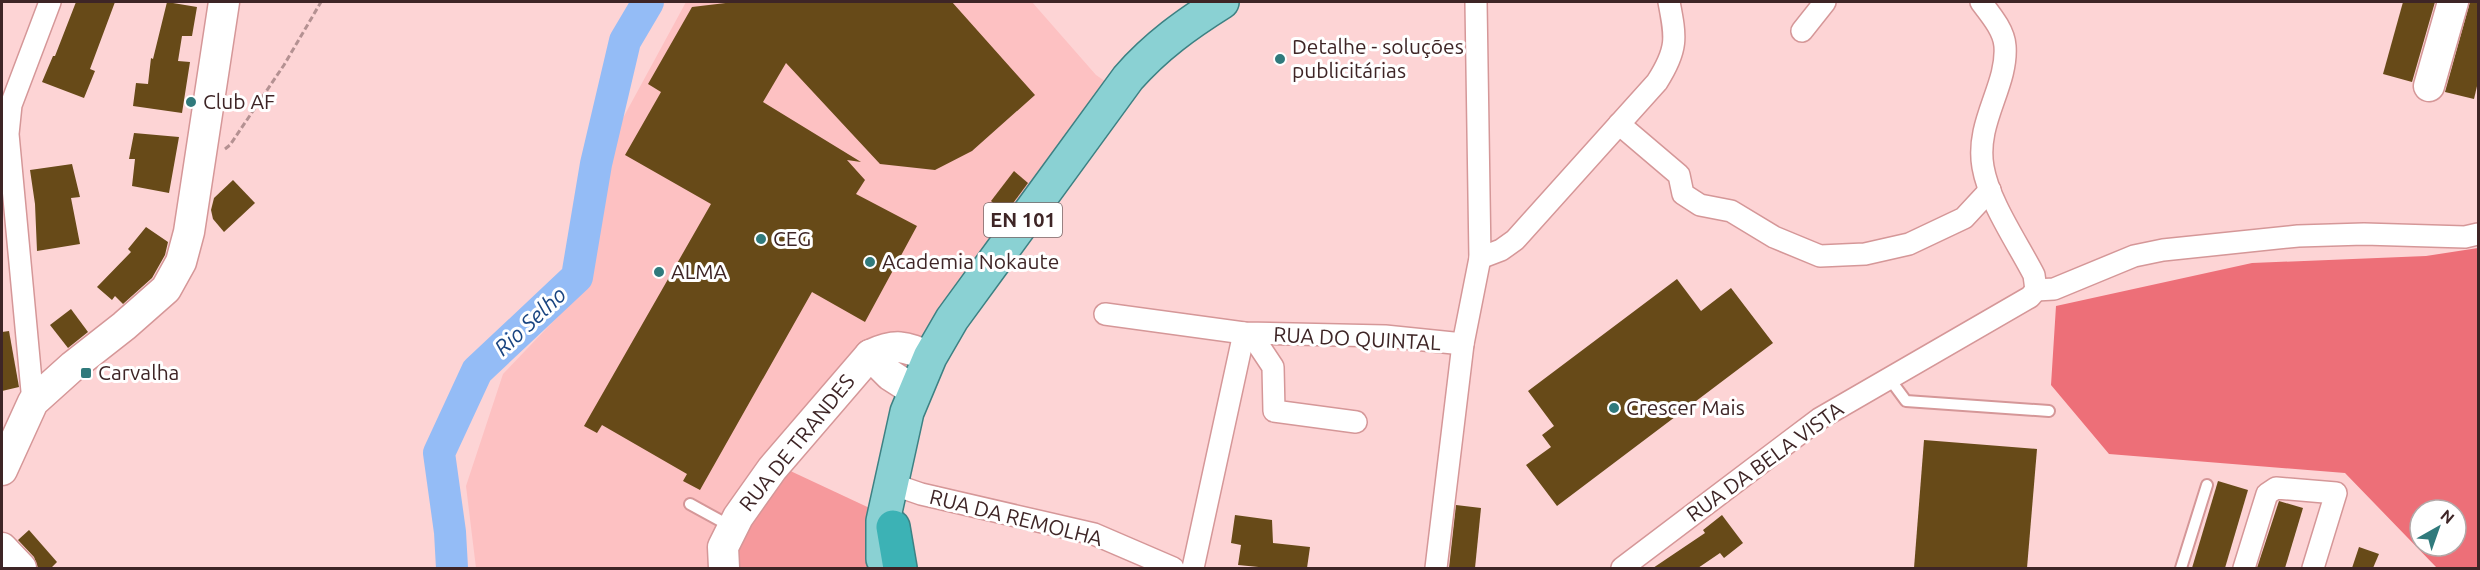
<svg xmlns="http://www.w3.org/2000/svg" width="2480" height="570" viewBox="0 0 2480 570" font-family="Ubuntu,sans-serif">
<rect width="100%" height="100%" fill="#fdd4d5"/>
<polygon fill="#fdc1c2" points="686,2 1032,2 1096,75 1118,90 933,346 888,347 717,528 708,568 476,568 466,486 503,374 589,284 611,156 623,118"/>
<polygon fill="#f6999c" points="784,468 876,511 877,568 729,568 743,518"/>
<path fill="#ed6f78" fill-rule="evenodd" d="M2478 248V568H2437L2345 473 2109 454 2051 385 2056 306 2252 263 2426 256ZM2420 510H2456V546H2420Z"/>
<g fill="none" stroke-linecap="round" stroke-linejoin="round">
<polyline stroke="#94bcf6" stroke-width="32" points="452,568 450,532 439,453 477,371 577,277 596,164 625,41 648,2"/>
</g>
<g fill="#674a18">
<polygon points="76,2 115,2 90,69 95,71 84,98 42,82 53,56 55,56"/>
<polygon points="167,2 197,7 192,36 182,36 178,61 190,62 182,113 133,106 136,83 148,84 151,58 153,59"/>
<polygon points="734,2 952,2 1035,95 972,151 935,170 880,164 786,63 763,102 861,162 847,160 865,180 856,194 917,226 865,322 812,292 700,490 683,481 687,474 602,425 597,433 584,426 711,204 625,155 661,92 648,84 692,7"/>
<polygon points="2403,2 2435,2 2412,82 2383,74"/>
<polygon points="2470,2 2478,2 2478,82 2474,99 2445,92"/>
<polygon points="134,133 179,137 169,193 132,186 135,159 129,159"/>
<polygon points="72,164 80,197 71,198 80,244 37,251 35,204 30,170"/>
<polygon points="1014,171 1028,183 1005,214 991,201"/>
<polygon points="233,180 255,203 224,232 213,219 211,210 214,198"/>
<polygon points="146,227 168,242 165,255 152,278 123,304 115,296 112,300 97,287 131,252 128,249"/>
<polygon points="1677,279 1701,311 1731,288 1773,343 1557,506 1526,465 1551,447 1542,435 1554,426 1528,391"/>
<polygon points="71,309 88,332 68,348 50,325"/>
<polygon points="9,331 19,387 2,391 2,332"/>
<polygon points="1924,440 2037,449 2027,568 1914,568"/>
<polygon points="2218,481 2248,490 2225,568 2192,568"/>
<polygon points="2279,501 2303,508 2285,568 2257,568"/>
<polygon points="1456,505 1481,508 1475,568 1449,568"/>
<polygon points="1235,515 1272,520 1273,543 1310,547 1307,568 1269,568 1238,565 1241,545 1231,543"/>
<polygon points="1722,515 1743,543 1724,558 1720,553 1698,568 1653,568 1705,533 1703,530"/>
<polygon points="29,530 57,562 51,568 38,568 34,557 18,540"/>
<polygon points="2359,547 2379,554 2373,568 2352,568"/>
</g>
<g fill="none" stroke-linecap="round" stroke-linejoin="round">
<g stroke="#d59798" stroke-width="14">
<g id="lane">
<polyline points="1889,378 1906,401 2049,411"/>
<polyline points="690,504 732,527"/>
<polyline points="2181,568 2207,485"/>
</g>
</g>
<g stroke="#d59798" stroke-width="24">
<g id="street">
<path d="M1981 2C1990 14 2004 30 2005 46 2008 86 1975 122 1983 167 1989 202 2017 242 2034 275L2036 290"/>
<polyline points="1802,31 1825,2"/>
<polyline points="1619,124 1679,175 1683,194 1700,205 1731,211 1774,237 1820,256 1865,254 1909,244 1964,218 1990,190"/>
<path d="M1480 258 1501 250 1515 240 1657 82C1678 49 1676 38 1669 2"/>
<polyline points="2036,290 2054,289 2134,256 2163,250 2298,236 2364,234 2465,237 2478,234"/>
<polyline points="1105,314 1244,333 1385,336 1463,344"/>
<polyline points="1251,334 1273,367 1274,411 1356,422"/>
<polyline points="33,402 8,134 11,105 50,2"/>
<polyline points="892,484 921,494 1094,534 1173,568"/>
<polyline points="1193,568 1244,333"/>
<polyline points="1436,568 1463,344 1480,258 1476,2"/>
<polyline points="1622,568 1819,419 2030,297 2036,290"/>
<polyline points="2244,568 2267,494 2276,488 2336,493 2313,568"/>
</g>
</g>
<g stroke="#d59798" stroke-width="33">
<g id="secondary">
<polyline points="2429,86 2453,2"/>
<polyline points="870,355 890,375 915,391"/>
<polyline points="2,470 33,402 73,366 124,326 166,289 181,262 189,232 224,2"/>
<polyline points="2,548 21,568"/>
<path d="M724 568 723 547 738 517 772 469 870 355C896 343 904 346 930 357"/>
</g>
</g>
<g stroke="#3d8183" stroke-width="36">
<path id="primary" d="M883 559V521L907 412 930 357 952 319 1128 78C1156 46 1187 24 1222 2"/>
</g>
<g stroke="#3d8183" stroke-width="36">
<polyline id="highway" points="893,527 900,568"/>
</g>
<polyline stroke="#b49192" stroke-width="3" stroke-dasharray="6 3" stroke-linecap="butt" points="225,149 230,145 284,65 321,2"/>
<use href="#lane" stroke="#fff" stroke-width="10"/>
<use href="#street" stroke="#fff" stroke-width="21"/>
<use href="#secondary" stroke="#fff" stroke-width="30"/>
<use href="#primary" stroke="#8ad1d3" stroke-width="33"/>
<use href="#highway" stroke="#3cb2b5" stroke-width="33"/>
</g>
<g fill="#307a7c" stroke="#fff" stroke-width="2">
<circle cx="1280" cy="59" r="6"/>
<circle cx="191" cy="102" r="6"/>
<circle cx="761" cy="239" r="6"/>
<circle cx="870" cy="262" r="6"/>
<circle cx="659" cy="272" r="6"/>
<rect x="80" y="367" width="12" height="12" rx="3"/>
<circle cx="1614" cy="408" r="6"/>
</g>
<g text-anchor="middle" stroke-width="6" stroke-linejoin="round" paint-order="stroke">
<rect fill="#fff" stroke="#786667" stroke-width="1.5" x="984" y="203" width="78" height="34" rx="4.5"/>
<g font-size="20" font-weight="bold" fill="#3e2526">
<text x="1023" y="227">EN 101</text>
</g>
<g font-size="21" fill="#3e2526" stroke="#fff" text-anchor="start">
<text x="1292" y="54">Detalhe - soluções<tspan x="1292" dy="24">publicitárias</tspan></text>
<text x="203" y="109">Club AF</text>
<text x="773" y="246">CEG</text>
<text x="882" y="269">Academia Nokaute</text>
<text x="671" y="279">ALMA</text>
<text x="98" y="380">Carvalha</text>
<text x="1626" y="415">Crescer Mais</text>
</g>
<g font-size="21" fill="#3e2526" stroke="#fff">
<text transform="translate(1357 339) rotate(3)" y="7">RUA DO QUINTAL</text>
<text transform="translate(797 443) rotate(-51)" y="7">RUA DE TRANDES</text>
<text transform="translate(1765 462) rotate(-36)" y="7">RUA DA BELA VISTA</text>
<text transform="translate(1016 518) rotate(14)" y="7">RUA DA REMOLHA</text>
</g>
<g font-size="22" font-style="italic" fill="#1a4581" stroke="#fff">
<text transform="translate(530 321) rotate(-43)" y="8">Rio Selho</text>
</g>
</g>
<rect width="2480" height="570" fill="none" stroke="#3e2526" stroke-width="6"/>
<g transform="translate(2438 528) rotate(40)"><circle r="28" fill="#ffffff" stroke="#b2a8a8" stroke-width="1.5"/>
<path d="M0-4.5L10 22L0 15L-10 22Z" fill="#307a7c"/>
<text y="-9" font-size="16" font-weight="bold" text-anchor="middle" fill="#3e2526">N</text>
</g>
</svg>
